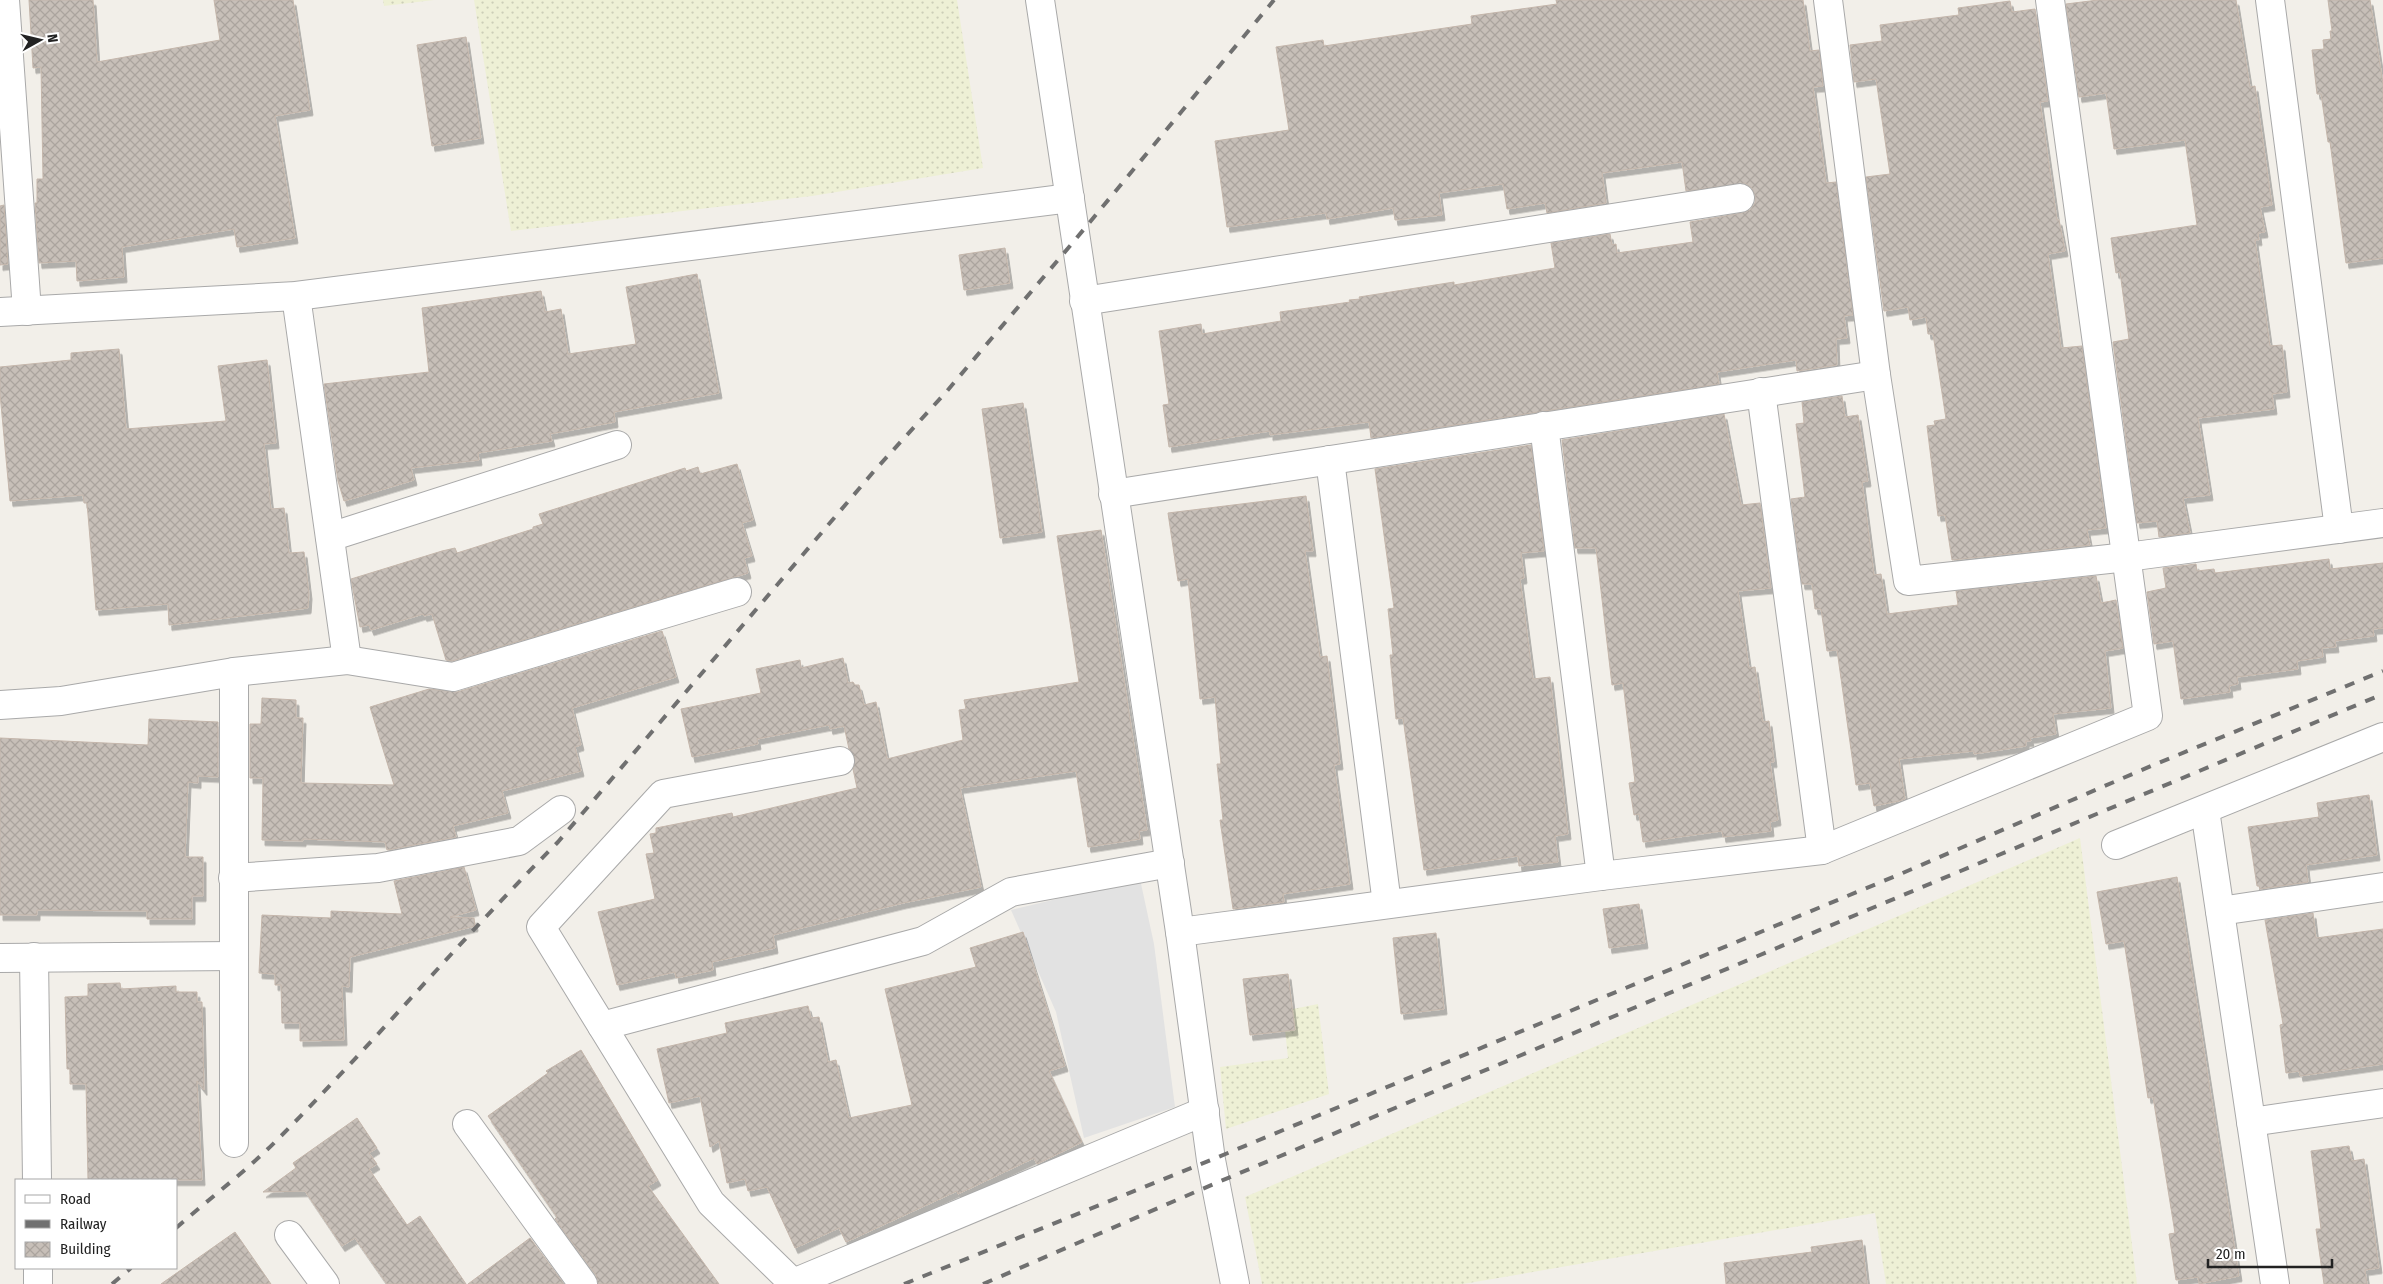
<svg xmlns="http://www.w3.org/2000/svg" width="2383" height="1284" viewBox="0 0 2383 1284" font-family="'Fira Sans Condensed',sans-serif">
<defs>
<pattern id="farmland-dots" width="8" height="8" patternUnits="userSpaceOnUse" patternTransform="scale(1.25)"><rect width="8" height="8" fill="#eef0d5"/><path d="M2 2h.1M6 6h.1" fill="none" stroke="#ccceb7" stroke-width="1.8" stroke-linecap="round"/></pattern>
<pattern id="building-cross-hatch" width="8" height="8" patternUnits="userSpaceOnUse" patternTransform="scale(1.25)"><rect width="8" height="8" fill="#c7bfb8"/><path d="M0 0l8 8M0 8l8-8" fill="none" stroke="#aba49e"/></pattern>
<filter id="shadow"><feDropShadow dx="3" dy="5.5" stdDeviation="0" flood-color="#0004"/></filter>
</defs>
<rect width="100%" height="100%" fill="#f2efe9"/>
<g fill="url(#farmland-dots)">
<polygon points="383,0 434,0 384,6"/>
<polygon points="474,0 957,0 983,168 812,196 511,231"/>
<polygon points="2080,838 2137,1284 1886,1284 1875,1213 1463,1284 1262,1284 1245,1197"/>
<polygon points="1318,1004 1329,1094 1226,1129 1220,1067 1288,1058 1283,1011"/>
</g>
<polygon fill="#e2e2e2" points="1140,879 1154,944 1175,1107 1084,1138 1056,1012 1011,910"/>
<g fill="url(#building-cross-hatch)" stroke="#c4b6ab" filter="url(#shadow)">
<polygon points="29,0 93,0 97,62 220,40 214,0 293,0 310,110 275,116 295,238 237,247 234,229 122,247 124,277 77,281 76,261 39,263 35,203 37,203 37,179 43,179 41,67 33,68"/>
<polygon points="1556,0 1803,0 1810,51 1819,50 1823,86 1813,87 1826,183 1836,182 1853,315 1844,316 1847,338 1836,339 1837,365 1797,371 1796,360 1717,372 1719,384 1371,438 1369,422 1270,435 1270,431 1169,447 1163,405 1169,404 1159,331 1201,324 1202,334 1281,321 1280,312 1350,302 1349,300 1360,299 1359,297 1454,282 1454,285 1555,268 1551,243 1610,234 1612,245 1616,244 1617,253 1693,242 1690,222 1742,213 1750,210 1755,203 1755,195 1752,188 1745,183 1686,191 1682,162 1602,173 1606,203 1547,213 1545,203 1507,209 1503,184 1439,193 1442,215 1395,220 1393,208 1327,219 1326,213 1227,227 1215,141 1289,130 1276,47 1323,40 1324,46 1472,24 1471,16 1557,4"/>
<polygon points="2098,0 2236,0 2250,87 2255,86 2272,205 2260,207 2265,232 2258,233 2259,240 2255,240 2270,346 2282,345 2287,392 2272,394 2274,409 2198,418 2210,495 2183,498 2190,533 2159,537 2157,521 2137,523 2113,342 2129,339 2120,272 2116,273 2111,238 2197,225 2185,140 2114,149 2106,93 2079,97 2066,4"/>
<polygon points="2328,0 2370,0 2383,84 2383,258 2346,263 2330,142 2328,142 2321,94 2317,94 2312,50 2324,49 2323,40 2331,39 2330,31 2332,31"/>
<polygon points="2010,1 2012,12 2035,9 2048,101 2040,102 2057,220 2059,220 2065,251 2048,254 2061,348 2082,346 2106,528 2087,530 2090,545 1952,560 1945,515 1938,516 1927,426 1935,425 1934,421 1946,419 1933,334 1928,334 1926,317 1910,320 1908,307 1884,311 1866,177 1890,174 1876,79 1854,82 1850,45 1882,41 1880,25 1959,15 1958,8"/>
<polygon points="466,37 481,138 432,146 417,45"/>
<polygon points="4,205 8,264 0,265 0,206"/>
<polygon points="1005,248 1010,283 964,290 959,255"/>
<polygon points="697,274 719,393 614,412 615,422 550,434 552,441 478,453 479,460 411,468 414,480 344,501 338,481 324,384 429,372 422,308 541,291 545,312 561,309 568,354 636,344 626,287"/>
<polygon points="119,349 126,429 226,421 218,366 267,360 276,443 264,444 271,509 284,508 289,553 304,552 309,594 308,608 169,625 168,604 96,610 87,503 84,503 83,495 10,501 0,394 0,367 71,360 71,353"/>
<polygon points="1842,396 1845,417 1858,415 1868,481 1862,482 1874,575 1881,574 1887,614 1958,605 1956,591 2096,576 2101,603 2116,600 2123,648 2105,651 2111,708 2053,714 2056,734 2030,738 2031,741 2026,741 2026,746 1974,754 1974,751 1899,759 1905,799 1899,801 1874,806 1870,783 1856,785 1837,650 1827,651 1821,609 1815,609 1812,584 1802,584 1791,499 1805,497 1796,424 1804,423 1802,402"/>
<polygon points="1023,403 1042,532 1000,538 982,409"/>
<polygon points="1724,414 1741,505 1760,503 1771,588 1738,591 1749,668 1755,667 1763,722 1769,721 1774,762 1770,762 1778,820 1770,822 1771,831 1723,837 1722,831 1643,842 1639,814 1634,815 1629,783 1635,782 1623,683 1612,685 1596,548 1575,548 1562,440"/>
<polygon points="1531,445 1544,551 1521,553 1524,578 1520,579 1533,679 1550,677 1568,834 1555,836 1558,862 1519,866 1518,856 1424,870 1403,718 1396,719 1390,655 1393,655 1388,609 1394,608 1375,469"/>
<polygon points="737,464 753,520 742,523 752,556 744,558 748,573 452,661 446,660 432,614 424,616 423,614 371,630 369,625 360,627 351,579 442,551 455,548 457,553 533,529 533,527 543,524 539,514 685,468 686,471 698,467 700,474"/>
<polygon points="1306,496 1313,551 1305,551 1320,657 1327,656 1340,764 1334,765 1350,884 1283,894 1284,902 1233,909 1220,820 1223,820 1217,764 1221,764 1215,697 1200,699 1188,579 1178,581 1168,513"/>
<polygon points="1101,530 1147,830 1139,831 1140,839 1088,847 1076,771 960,788 981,887 903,903 773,935 775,948 712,962 713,970 676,978 675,972 617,985 598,912 655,899 646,854 654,853 650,834 656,833 656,828 732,813 733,817 857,788 853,769 855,758 849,749 844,726 830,729 829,725 757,739 758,744 692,757 681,709 761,693 756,669 800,660 801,668 843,658 848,683 853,682 855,685 859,685 864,705 876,702 887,759 963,740 959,710 966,709 964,700 1079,682 1057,536"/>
<polygon points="2329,559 2330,569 2383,563 2383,628 2373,629 2374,636 2335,641 2336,647 2322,648 2323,657 2297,661 2298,669 2237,677 2238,684 2229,686 2230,692 2181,699 2173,641 2154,644 2147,592 2166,588 2163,568 2196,564 2197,571 2214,569 2215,573"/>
<polygon points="662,631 676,677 572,708 581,745 575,747 581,771 502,791 508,813 453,826 456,837 387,850 385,842 303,839 303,841 262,840 263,778 250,778 250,724 261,724 262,698 296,700 296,718 303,718 301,783 394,785 370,707 429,689 457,692"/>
<polygon points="149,719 218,722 218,777 198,776 198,783 188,782 185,857 203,857 203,896 192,896 192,919 147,919 147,911 37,910 37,915 0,915 0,738 148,745"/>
<polygon points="2369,795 2377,855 2306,865 2308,882 2260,889 2259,886 2257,886 2248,827 2319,817 2317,803"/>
<polygon points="464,867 476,910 450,917 474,918 475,926 350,957 349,987 342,986 344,1040 300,1041 300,1023 282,1023 281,985 275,985 275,974 259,973 262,915 331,918 331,911 402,914 394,881"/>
<polygon points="2177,877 2239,1276 2199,1284 2198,1277 2176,1280 2169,1234 2175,1233 2153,1097 2148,1098 2124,941 2106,944 2097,892"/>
<polygon points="1639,904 1645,943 1609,948 1603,909"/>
<polygon points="2313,913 2316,938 2383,929 2383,1064 2300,1076 2299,1071 2286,1073 2280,1025 2283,1024 2265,920"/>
<polygon points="1023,932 1065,1066 1049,1071 1082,1142 1037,1164 1034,1158 958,1194 957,1191 846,1242 839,1228 795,1248 767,1187 748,1191 745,1179 727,1183 719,1141 710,1147 700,1096 669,1103 657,1049 727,1033 725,1023 808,1006 811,1018 819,1017 828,1062 836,1060 849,1118 912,1105 885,989 976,967 970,948"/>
<polygon points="1436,933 1444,1009 1401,1014 1393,938"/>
<polygon points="1288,974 1295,1030 1250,1035 1243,979"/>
<polygon points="120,983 121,989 176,986 176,992 197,992 197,1002 202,1002 204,1090 197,1081 202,1180 88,1180 86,1084 70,1084 70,1069 67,1069 65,997 88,996 88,984"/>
<polygon points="581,1050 658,1180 648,1186 719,1284 598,1284 596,1275 555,1219 557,1217 488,1116 548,1073 546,1071"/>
<polygon points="357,1118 377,1148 369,1153 377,1164 369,1169 407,1225 420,1216 466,1284 387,1284 355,1238 342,1246 305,1191 263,1192 296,1168 293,1163"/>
<polygon points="2349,1146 2352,1161 2364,1159 2379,1268 2365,1270 2367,1284 2324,1284 2316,1229 2321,1229 2311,1151"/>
<polygon points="235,1232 271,1284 161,1284"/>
<polygon points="530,1238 564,1284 468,1284"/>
<polygon points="1862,1240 1867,1284 1726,1284 1724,1263 1812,1252 1811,1247"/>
</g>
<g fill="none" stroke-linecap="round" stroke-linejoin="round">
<g stroke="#a9a9a9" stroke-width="30">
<g id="minor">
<polyline points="5,0 27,311"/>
<polyline points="1040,0 1180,932 1211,1160 1235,1284"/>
<polyline points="1828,0 1876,375 1908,581 2127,557 2383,523"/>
<polyline points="2270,0 2339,529"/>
<polyline points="296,296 347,660"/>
<polyline points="1084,301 1740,198"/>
<polyline points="0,312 296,296 1070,198"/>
<polyline points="1761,392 1822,850"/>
<polyline points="1544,426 1601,876"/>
<polyline points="1330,460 1387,904"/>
<polyline points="1113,494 1876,375"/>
<polyline points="330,537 617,445"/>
<polyline points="234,672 234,1143"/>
<polyline points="0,705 61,701 234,672 347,660 453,677 737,592"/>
<polyline points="2205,810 2275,1284"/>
<polyline points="2116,845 2383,737"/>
<polyline points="233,878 378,868 519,841 561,810"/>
<polyline points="2220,911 2383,887"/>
<polyline points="1180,932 1601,876 1822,850 2148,716 2050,0"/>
<polyline points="34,957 37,1180"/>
<polyline points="0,958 234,956"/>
<polyline points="602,1026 923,941 1011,892 1170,863"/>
<polyline points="2251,1122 2383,1103"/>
<polyline points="467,1124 583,1284"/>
<polyline points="289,1235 325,1284"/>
<polyline points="38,1268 38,1284"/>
<polyline points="793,1283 711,1203 541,927 663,794 840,761"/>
<polyline points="791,1284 1205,1111"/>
</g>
</g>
<use href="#minor" stroke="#fff" stroke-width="28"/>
<g stroke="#707070" stroke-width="4" stroke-dasharray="10 10" stroke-linecap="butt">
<path d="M176 1228C209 1199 245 1172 276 1141 373 1044 461 939 558 842L875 470 947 391 1075 240 1274 0"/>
<polyline points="112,1284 131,1268"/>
<polyline points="904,1284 1211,1160 1898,875 2151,766 2383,671"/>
<polyline points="983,1284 1216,1183 2383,694"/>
</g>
</g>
<rect x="15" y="1179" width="162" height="90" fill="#ffffff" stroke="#a7a7a7"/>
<rect x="25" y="1195" width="25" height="8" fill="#ffffff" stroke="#a7a7a7"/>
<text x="60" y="1204" font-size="15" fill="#222222">Road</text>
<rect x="25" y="1220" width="25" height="8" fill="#707070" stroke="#a7a7a7"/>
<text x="60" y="1229" font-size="15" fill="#222222">Railway</text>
<rect x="25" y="1242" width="25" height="15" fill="url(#building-cross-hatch)" stroke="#a7a7a7"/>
<text x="60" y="1254" font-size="15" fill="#222222">Building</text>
<g transform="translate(40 40) rotate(82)" stroke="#ffffff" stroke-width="4" paint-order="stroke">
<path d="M0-4L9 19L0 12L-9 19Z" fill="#222222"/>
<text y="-8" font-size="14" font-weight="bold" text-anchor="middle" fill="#222222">N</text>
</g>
<path d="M2208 1259v8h124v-8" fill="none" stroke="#222222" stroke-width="2.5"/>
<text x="2216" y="1259" font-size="15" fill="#222222" stroke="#ffffff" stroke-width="4" paint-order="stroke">20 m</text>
</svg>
